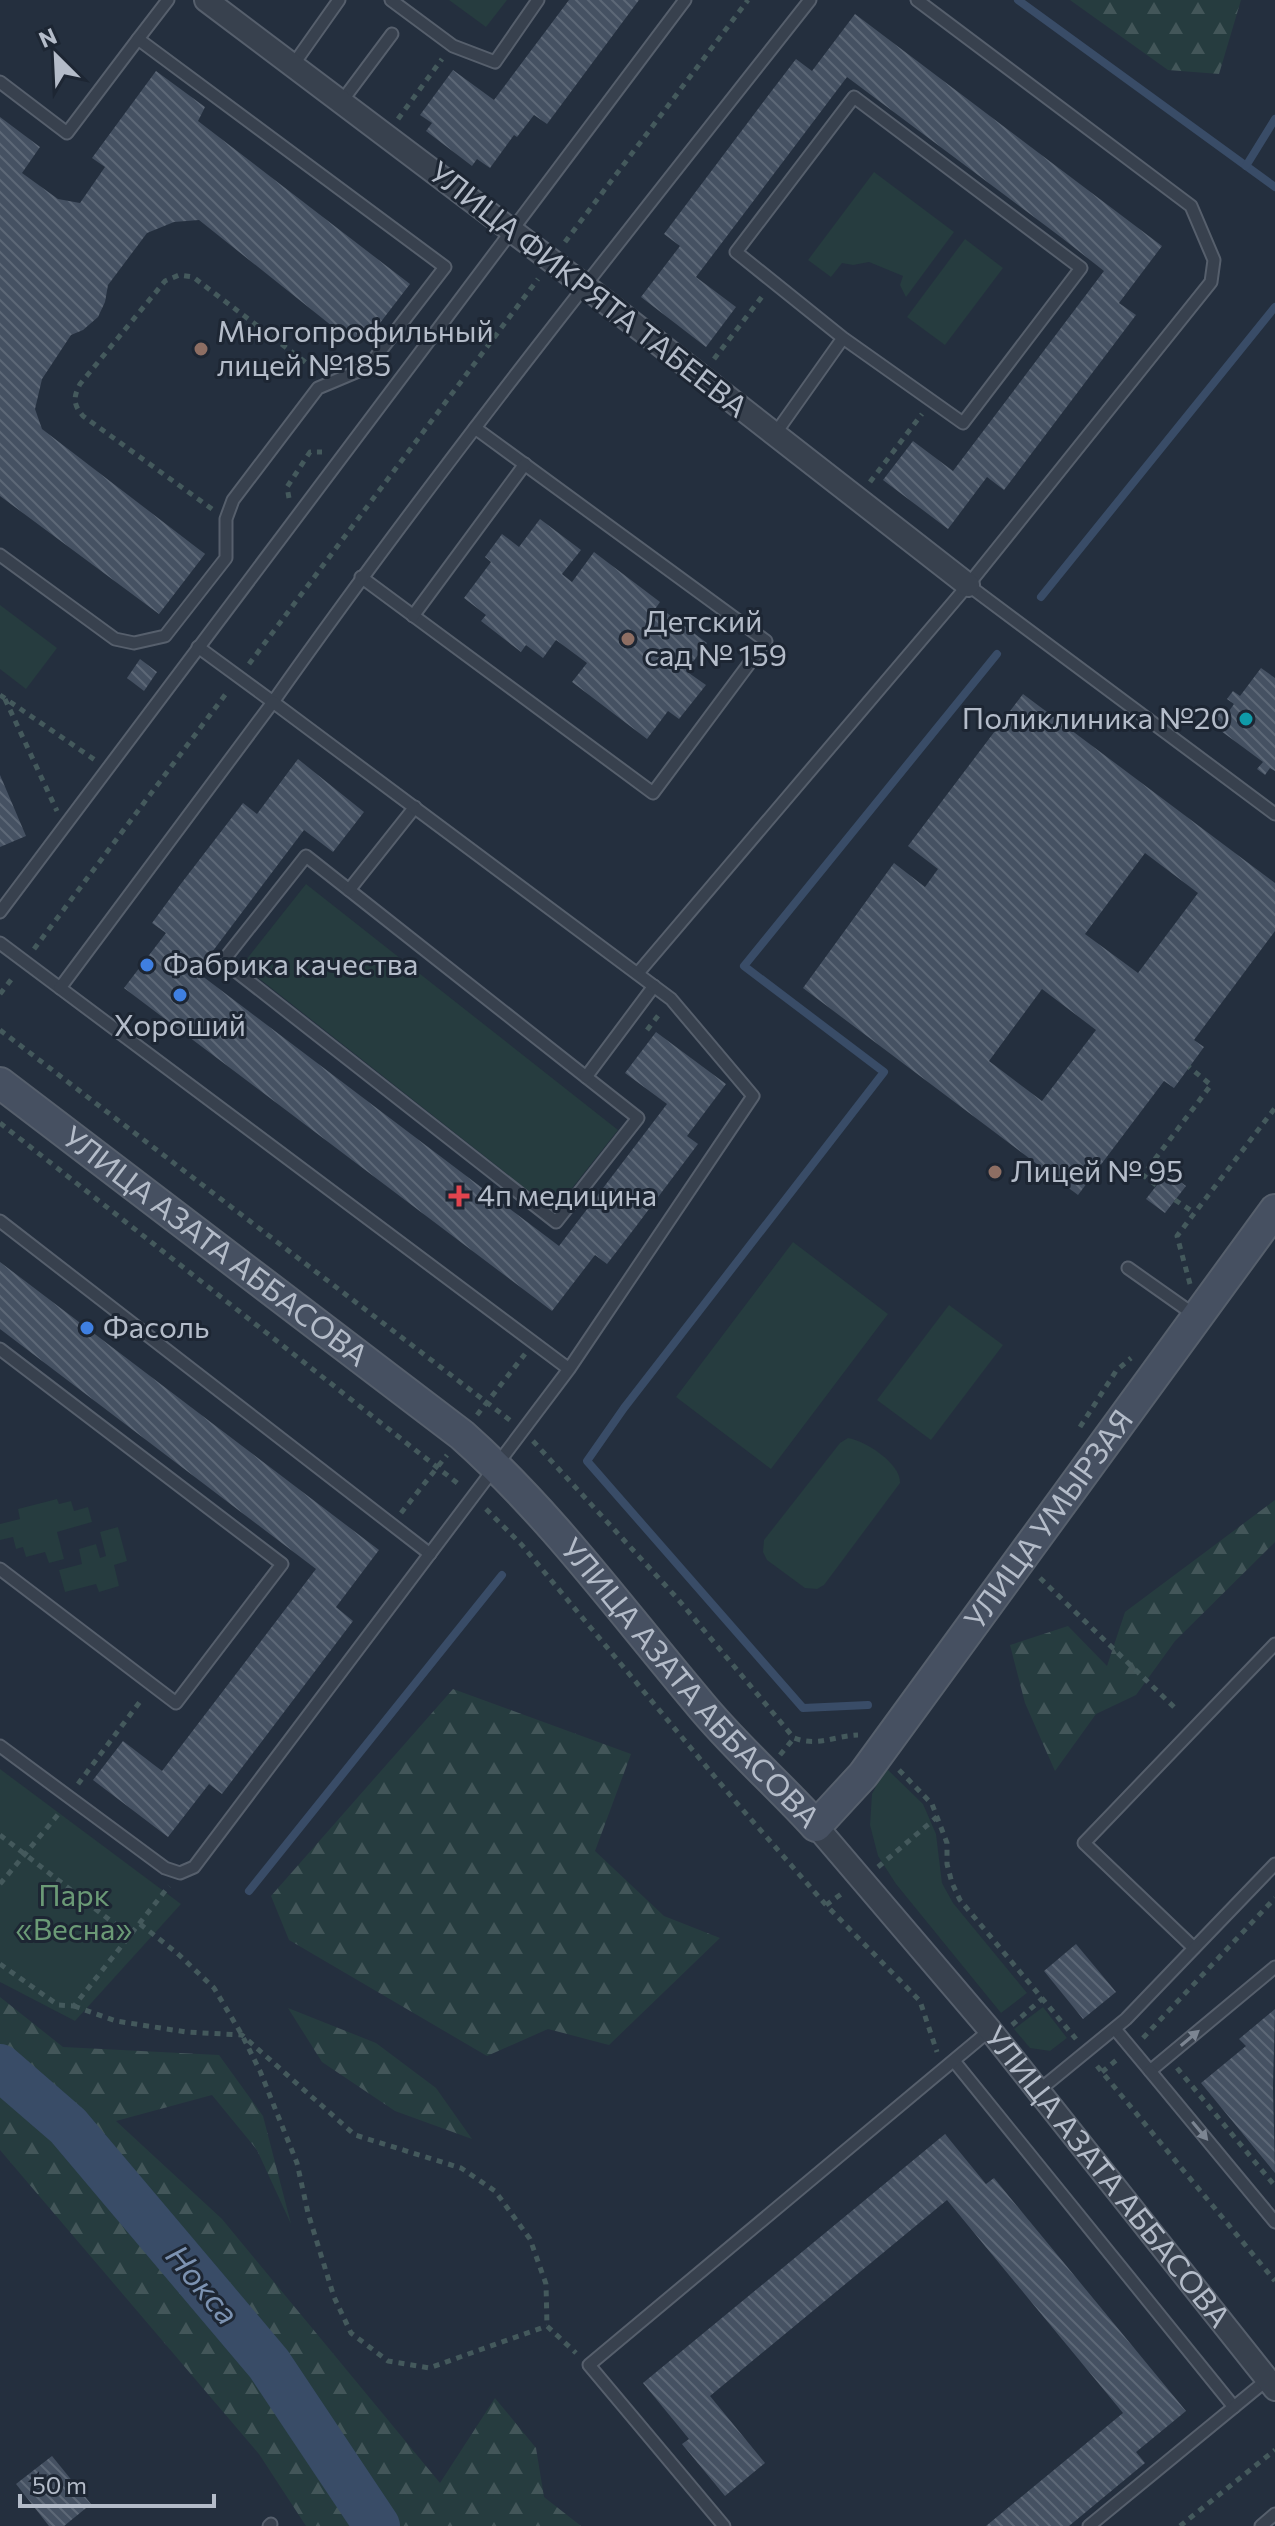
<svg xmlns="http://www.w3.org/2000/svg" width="1275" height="2526" viewBox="0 0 1275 2526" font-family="Commissioner,sans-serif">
<defs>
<pattern id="forest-firs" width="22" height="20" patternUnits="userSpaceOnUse" patternTransform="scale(2)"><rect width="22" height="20" fill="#263c3f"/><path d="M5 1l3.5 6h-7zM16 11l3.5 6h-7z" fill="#435659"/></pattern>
<pattern id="building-back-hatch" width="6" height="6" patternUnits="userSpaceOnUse" patternTransform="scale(2)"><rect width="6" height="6" fill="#455162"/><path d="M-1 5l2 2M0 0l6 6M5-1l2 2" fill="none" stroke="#5d6877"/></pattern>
</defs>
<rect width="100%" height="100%" fill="#242f3e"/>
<g fill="#263c3f">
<polygon points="449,0 507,0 486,27"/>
<polygon points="874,172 954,232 906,297 900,285 903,276 869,262 853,265 842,263 831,277 808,260"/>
<polygon points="965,239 1003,268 945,345 907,317"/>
<polygon points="0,605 57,648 26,689 0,669"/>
<polygon points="306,884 618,1130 554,1211 242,965"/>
<polygon points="793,1242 888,1314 771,1469 676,1397"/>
<polygon points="949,1305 1003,1345 931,1440 877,1400"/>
<path d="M848 1438C866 1441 901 1464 900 1483L824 1585 817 1589 805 1588 767 1560 763 1552 764 1540 840 1443Z"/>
<polygon points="57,1499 59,1504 71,1501 74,1511 88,1507 92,1522 57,1532 64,1559 49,1563 45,1552 26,1557 23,1547 16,1549 13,1537 0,1540 0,1524 20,1519 18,1509"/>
<polygon points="118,1527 127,1561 114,1565 119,1586 99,1592 96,1584 65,1592 59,1570 82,1564 79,1549 96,1544 100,1558 106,1556 100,1532"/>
<polygon points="886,1768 923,1804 936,1834 942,1883 953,1903 1027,1993 1001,2013 896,1884 878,1856 870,1825 872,1794"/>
<polygon points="0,1769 181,1904 75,2021 0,1982"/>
<polygon points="1043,2007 1067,2038 1050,2051 1030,2048 1014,2029"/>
</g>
<g fill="url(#forest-firs)">
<polygon points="1070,0 1241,0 1219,74 1168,70"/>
<polygon points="1275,1500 1275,1542 1175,1641 1136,1695 1096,1714 1055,1771 1025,1703 1010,1645 1068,1626 1107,1666 1125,1612"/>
<polygon points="453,1689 631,1754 595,1851 664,1916 720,1938 609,2045 548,2029 487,2056 289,1940 271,1896"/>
<polygon points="0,1997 63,2047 219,2055 263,2116 291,2224 257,2150 212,2095 116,2121 222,2219 440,2483 495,2398 536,2448 544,2497 581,2526 306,2526 259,2454 0,2150"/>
<polygon points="288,2008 376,2043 436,2088 472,2139 395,2111 322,2062"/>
</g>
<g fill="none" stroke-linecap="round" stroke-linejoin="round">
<g stroke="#394c67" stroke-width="8">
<polyline points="1018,0 1275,187"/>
<polyline points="1246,166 1275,119"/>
<polyline points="1041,597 1275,307"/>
<polyline points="868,1705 803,1708 587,1461 624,1408 884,1072 744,966 997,654"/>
<polyline points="249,1891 502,1575"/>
</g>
<polyline stroke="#394c67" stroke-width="46" points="0,2067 68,2126 269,2364 377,2526"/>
</g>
<g fill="url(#building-back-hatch)" fill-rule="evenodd">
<polygon points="569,0 639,0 547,124 534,115 517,137 514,135 490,168 477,159 472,166 426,131 432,123 420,115 453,70 494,100"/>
<polygon points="855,14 1162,246 1119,303 1136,315 1004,490 987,477 948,529 883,480 913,441 953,471 1104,271 1062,238 847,77 696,277 736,307 706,347 641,297 680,246 664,234 767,97 796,59 812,71"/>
<polygon points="156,71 205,107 198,121 410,284 370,336 347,338 199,220 174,222 147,233 108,285 105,302 98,317 83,330 71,335 42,379 35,409 42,429 205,554 159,614 0,496 0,117 40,147 22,173 58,199 80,203 105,167 92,158"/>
<polygon points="540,519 581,550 562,574 572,582 594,552 660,602 653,612 663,619 667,613 707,643 686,671 706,685 679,719 668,711 647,739 572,682 587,663 556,640 543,658 526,645 521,652 481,621 486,615 464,598 491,562 485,557 502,534 519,547"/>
<polygon points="140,659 157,672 144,691 127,678"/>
<polygon points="1261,668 1275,678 1275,771 1270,768 1265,775 1257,769 1263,762 1217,728 1221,722 1214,717 1220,709 1227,714 1234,704 1227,699 1233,691 1240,696"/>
<path d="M1023 694 1275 883V931L1194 1040 1204 1047 1174 1088 1164 1081 1078 1195 803 988 894 863 925 887 938 869 908 846ZM1145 853 1198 893 1138 973 1085 934ZM1042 989 1096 1030 1042 1101 989 1061Z"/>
<polygon points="298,759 364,812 333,852 304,830 197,972 469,1178 559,1246 667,1104 625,1073 656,1032 726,1084 687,1136 698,1144 634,1229 607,1264 595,1255 552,1311 124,988 166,933 152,923 180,885 243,803 257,814"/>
<polygon points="0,775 26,836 0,847"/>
<polygon points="1167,1172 1186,1186 1165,1213 1146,1199"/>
<polygon points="0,1262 379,1550 336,1607 353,1621 222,1794 209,1784 168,1837 93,1780 123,1741 162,1771 316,1569 0,1329"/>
<polygon points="1076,1944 1116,1992 1083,2019 1044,1971"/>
<polygon points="1275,2009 1273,2087 1275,2173 1201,2083 1246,2046 1239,2039"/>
<polygon points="945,2134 986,2184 994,2178 1186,2411 1136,2452 1145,2463 1069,2526 986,2526 1123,2413 947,2200 710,2396 765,2463 725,2496 682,2444 689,2439 643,2383"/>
<polygon points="52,2456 91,2504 64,2526 49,2526 16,2484"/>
</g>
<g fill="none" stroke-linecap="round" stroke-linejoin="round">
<g stroke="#565f6c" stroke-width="15">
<g id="lane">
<polyline points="391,0 453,46 495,62 538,0"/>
<polyline points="138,39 168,0"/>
<polyline points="293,65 339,0"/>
<polyline points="0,82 67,133 138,39 445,267 368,367 318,388 233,500 226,519 226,558 165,636 134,643 115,639 0,555"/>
<polyline points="342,101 392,34"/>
<polyline points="775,434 843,338 963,423 1081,268 854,97 736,252 843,338"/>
<polyline points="361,577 653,793 766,641 475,428"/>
<polyline points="968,585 1275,814"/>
<polyline points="413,616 525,464"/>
<path d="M198 647 273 702C443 461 628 231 810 0"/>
<polygon points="306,856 638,1118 556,1222 223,961"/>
<polyline points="349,890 415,807"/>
<polyline points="0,912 685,0"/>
<polyline points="0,943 60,988"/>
<polyline points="638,973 968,585 1211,282 1214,260 1191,206 917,0"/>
<polyline points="586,1077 654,986"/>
<polyline points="0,1221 430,1554"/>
<polyline points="1128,1268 1196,1316"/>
<polyline points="0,1349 282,1564 176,1703 0,1569"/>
<polyline points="0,1746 165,1868 180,1873 194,1867 569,1369 753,1096 671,999 273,702 60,988 569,1369"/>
<polyline points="1194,1948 1084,1843 1275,1644"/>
<polyline points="1115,2029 1150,2071 1275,1967"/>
<polyline points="954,2061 1234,2407"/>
<polyline points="1150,2071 1275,2222"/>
<polyline points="1037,2092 1126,2019 1275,1864"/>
<polyline points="269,2526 271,2524"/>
<polyline points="724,2526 589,2365 990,2030"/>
<polyline points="1089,2526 1268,2379"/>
<polyline points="1261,2526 1275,2514"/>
</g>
</g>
<g stroke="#565f6c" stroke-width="26">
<g id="street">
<polyline points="206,0 585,286 968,585"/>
<path id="s1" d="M816 1826 990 2030 1275 2389"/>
</g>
</g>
<g stroke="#565f6c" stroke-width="34">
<g id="secondary">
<path id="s2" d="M0 1083 462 1435C551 1514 622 1612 699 1703 735 1747 778 1784 816 1826L863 1775 1275 1210"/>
</g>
</g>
<g stroke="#44595c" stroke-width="5" stroke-dasharray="6 6" stroke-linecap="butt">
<polyline points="398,119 442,59"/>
<polyline points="565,242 748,0"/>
<polyline points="714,359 764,294"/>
<polyline points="870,482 922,414"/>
<polyline points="289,498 287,487 310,452 322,452"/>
<path d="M212 509 83 416C73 404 73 398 80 384L165 281 179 275 193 277 317 371"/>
<polyline points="249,664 538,279"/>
<polyline points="0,695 95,760"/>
<polyline points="5,699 57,811"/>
<polyline points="34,949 228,691"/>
<polyline points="0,994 14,976"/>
<polyline points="0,1030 511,1421"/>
<polyline points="647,1030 661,1012"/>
<polyline points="0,1123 461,1486"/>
<polyline points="1156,1185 1143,1175 1211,1085 1189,1067"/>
<polyline points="1175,1200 1195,1213"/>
<polyline points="1190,1284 1177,1236 1275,1108"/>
<polyline points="477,1415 525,1354"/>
<polyline points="1080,1427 1116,1371 1131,1358"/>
<path d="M533 1441 677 1598 794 1738C818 1747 833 1736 858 1735"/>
<polyline points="486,1509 521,1544 735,1801 826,1905 920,2001 937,2052"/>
<polyline points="401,1513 447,1455"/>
<polyline points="1040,1578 1175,1708"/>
<polyline points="780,1755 794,1738"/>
<polyline points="899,1770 932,1804 947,1843 947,1864 952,1883 960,1900 1076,2039"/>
<polyline points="78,1784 142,1699"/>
<polyline points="0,1835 129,1935"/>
<polyline points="878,1867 937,1817"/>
<polyline points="0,1884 61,1811"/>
<polyline points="826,1905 844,1892"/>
<polyline points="140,1924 177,1953 214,1988 242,2035 260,2071 297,2163 308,2213 334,2297 351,2333 388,2361 429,2368 547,2326"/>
<polyline points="0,1964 58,2005 74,2006 169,1886"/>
<polyline points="74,2006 116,2021 186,2032 242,2035 355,2135 461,2168 495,2191 530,2239 546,2284 547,2326 576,2353"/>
<polyline points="1012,2025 1043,1998"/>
<polyline points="1143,2038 1275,1898"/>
<polyline points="1097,2066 1275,2281"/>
<polyline points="1177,2068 1275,2186"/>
<polyline points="1102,2072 1120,2057"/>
<polyline points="1180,2526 1275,2450"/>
</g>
<use href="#lane" stroke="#38414e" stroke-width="11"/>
<use href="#street" stroke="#38414e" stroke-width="22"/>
<use href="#secondary" stroke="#465061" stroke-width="30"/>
</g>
<defs><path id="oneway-solid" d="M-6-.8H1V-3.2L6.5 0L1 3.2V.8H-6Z" transform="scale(2)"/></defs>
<g fill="#7c8592">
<use href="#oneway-solid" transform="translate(1190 2038) rotate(-40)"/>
<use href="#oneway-solid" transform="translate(1200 2131) rotate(50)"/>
</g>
<g fill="#8d6e63" stroke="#1d2633" stroke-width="3">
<circle cx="201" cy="349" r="8"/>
<circle cx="628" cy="639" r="8"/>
<circle cx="995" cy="1172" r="8"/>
</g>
<circle fill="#0f9aa8" stroke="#1d2633" stroke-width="3" cx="1246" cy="719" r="8"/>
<g fill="#3f7fe0" stroke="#1d2633" stroke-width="3">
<circle cx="147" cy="965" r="8"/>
<circle cx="180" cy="995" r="8"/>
<circle cx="87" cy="1328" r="8"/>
</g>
<path fill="#e0444e" stroke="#1d2633" stroke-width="3" d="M455 1184h8v8h8v8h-8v8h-8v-8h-8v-8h8z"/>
<g text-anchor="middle" stroke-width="6" stroke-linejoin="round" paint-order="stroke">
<g font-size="30" fill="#b4bcc9" stroke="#1d2633">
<text transform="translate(588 290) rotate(38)" y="10">УЛИЦА ФИКРЯТА ТАБЕЕВА</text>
<text dy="10" stroke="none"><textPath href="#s2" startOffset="270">УЛИЦА АЗАТА АББАСОВА</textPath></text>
<text dy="10" stroke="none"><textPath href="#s2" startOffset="1494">УЛИЦА УМЫРЗАЯ</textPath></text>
<text dy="10" stroke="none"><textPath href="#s2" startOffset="918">УЛИЦА АЗАТА АББАСОВА</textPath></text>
<text dy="10" stroke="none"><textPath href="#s1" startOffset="456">УЛИЦА АЗАТА АББАСОВА</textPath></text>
</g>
<g font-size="30" fill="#b4bcc9" stroke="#1d2633" text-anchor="start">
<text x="217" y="342">Многопрофильный<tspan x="217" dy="34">лицей №185</tspan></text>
<text x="644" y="632">Детский<tspan x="644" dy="34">сад № 159</tspan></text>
<text x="1230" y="729" text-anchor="end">Поликлиника №20</text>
<text x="163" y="975">Фабрика качества</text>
<text x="180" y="1036" text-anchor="middle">Хороший</text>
<text x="1011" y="1182">Лицей № 95</text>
<text x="477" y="1206">4п медицина</text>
<text x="103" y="1338">Фасоль</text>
</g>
<g font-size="30" fill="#6b9a76" stroke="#1d2633">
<text x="74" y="1906">Парк<tspan x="74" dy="34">«Весна»</tspan></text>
</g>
<g font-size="32" font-style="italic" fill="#7c92b1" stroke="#1d2633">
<text transform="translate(202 2285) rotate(50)" y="11">Нокса</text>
</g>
</g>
<g transform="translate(56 56) rotate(336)" stroke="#1d2633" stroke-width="6" paint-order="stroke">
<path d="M0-6L14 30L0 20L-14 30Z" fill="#b4bcc9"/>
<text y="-12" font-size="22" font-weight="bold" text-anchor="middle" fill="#b4bcc9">N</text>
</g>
<path d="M20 2494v12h194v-12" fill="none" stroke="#b4bcc9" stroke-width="4"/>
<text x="32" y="2494" font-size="24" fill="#b4bcc9" stroke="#1d2633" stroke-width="6" paint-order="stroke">50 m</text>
</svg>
